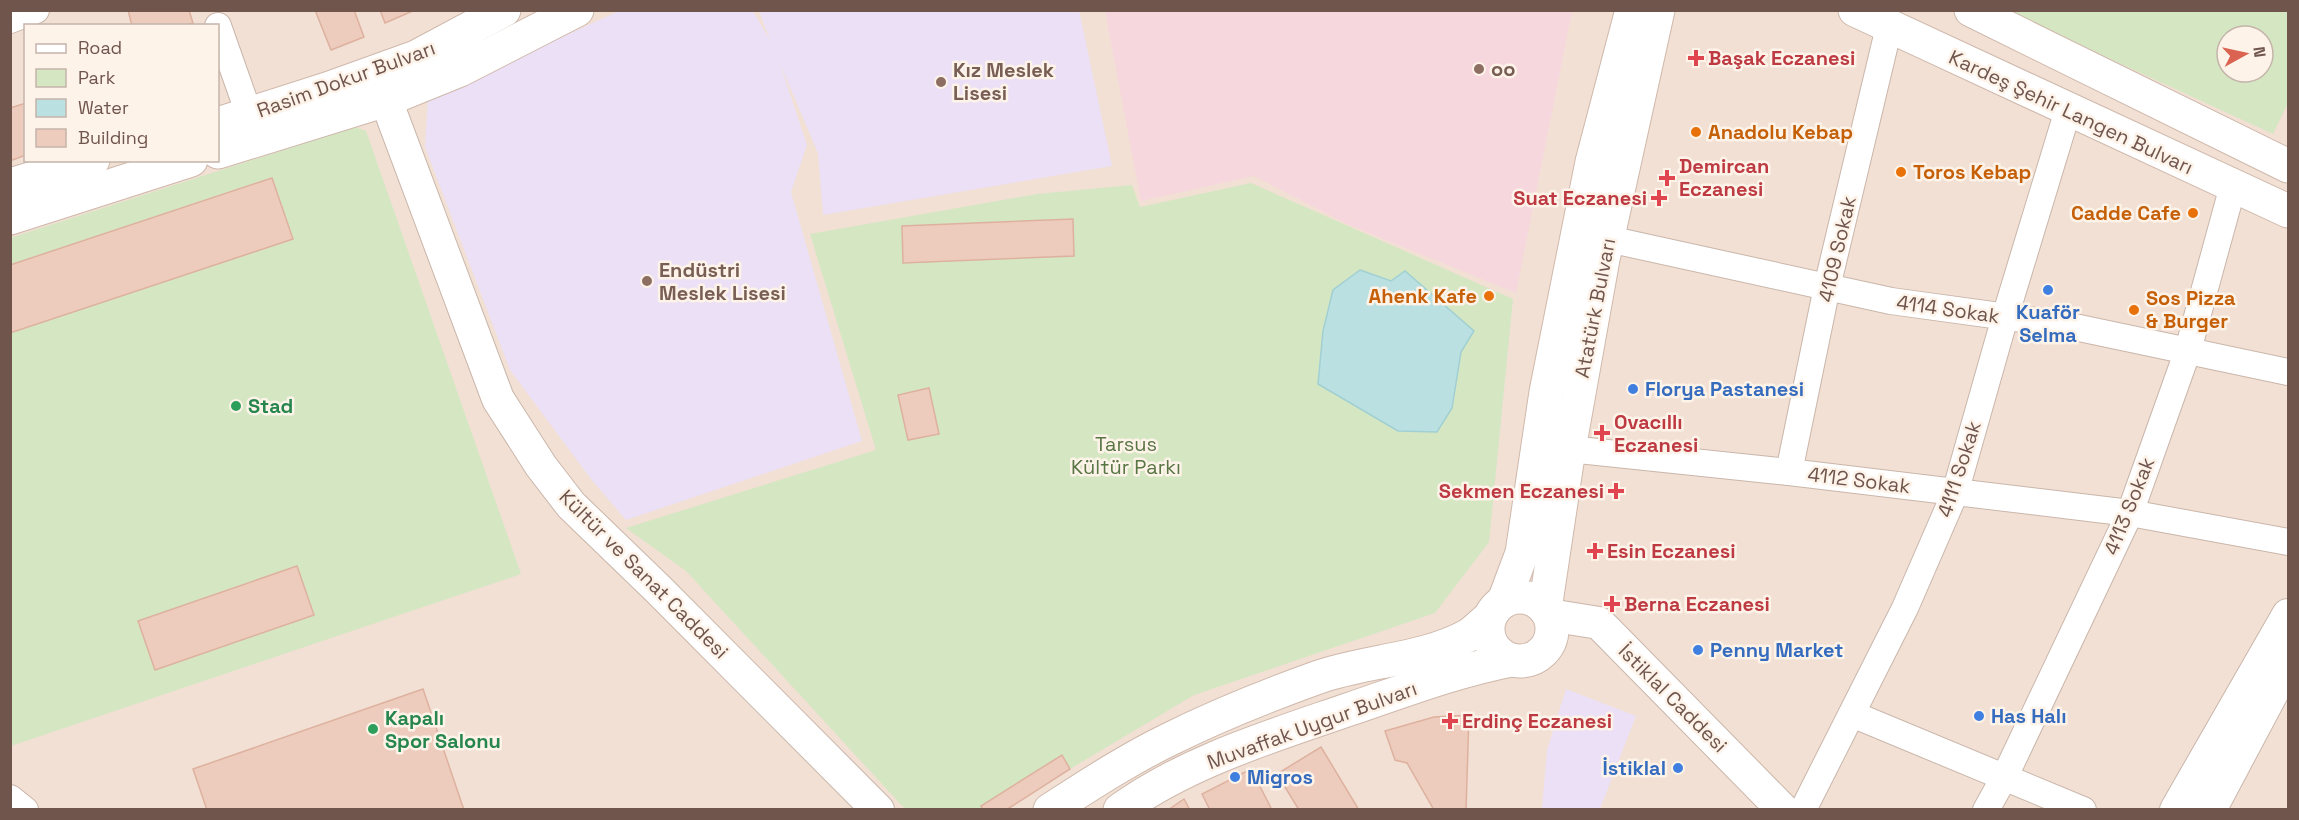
<svg xmlns="http://www.w3.org/2000/svg" width="2299" height="820" viewBox="0 0 2299 820" font-family="'Space Grotesk',sans-serif">
<rect width="100%" height="100%" fill="#faefe4"/>
<path fill="#f1e0d3" fill-rule="evenodd" d="M11 11H2288V809H11ZM26 26H218V160H26ZM2227 36H2263V72H2227Z"/>
<g fill="#ece0f6">
<polygon points="1079,10 1112,166 823,215 818,153 780,64 807,145 791,192 862,441 626,520 591,479 510,370 425,147 428,98 619,11 753,11 770,40 759,11"/>
<polygon points="1566,689 1636,716 1600,809 1542,809 1547,750"/>
</g>
<polygon fill="#f7d7de" points="1105,11 1572,11 1516,293 1347,224 1254,176 1141,201"/>
<g fill="#d5e6c3" fill-rule="evenodd">
<path d="M2006 11H2288V103L2273 134ZM2227 36H2263V72H2227Z"/>
<polygon points="355,127 366,131 521,574 11,746 10,238"/>
<polygon points="1251,183 1513,299 1489,542 1435,613 1194,695 1070,769 1006,809 905,809 686,571 626,528 876,450 810,234 1037,194 1132,185 1140,207"/>
</g>
<polygon fill="#bae0e2" stroke="#a1d0d3" stroke-width="1.5" points="1360,270 1391,281 1405,271 1474,331 1461,352 1452,408 1437,432 1398,431 1318,384 1323,331 1333,290"/>
<g fill="#edccbd" stroke="#deb19f" stroke-width="1.5">
<polygon points="128,10 189,10 193,23 184,26 132,26"/>
<polygon points="315,10 354,10 364,37 331,50"/>
<polygon points="380,10 415,10 385,23"/>
<polygon points="26,103 26,155 10,161 10,108"/>
<polygon points="272,178 293,239 10,333 10,265"/>
<polygon points="1073,219 1074,256 903,263 902,226"/>
<polygon points="929,388 939,434 908,440 898,395"/>
<polygon points="297,566 314,615 155,670 138,621"/>
<polygon points="423,689 464,810 207,810 193,769"/>
<polygon points="1469,715 1466,810 1434,810 1407,763 1395,760 1385,731 1434,717"/>
<polygon points="1321,747 1359,810 1299,810 1277,774"/>
<polygon points="1062,755 1070,769 1006,810 983,810 981,806"/>
<polygon points="1251,769 1272,810 1210,810 1202,794"/>
<polygon points="1184,799 1190,810 1168,810"/>
</g>
<g fill="none" stroke-linecap="round" stroke-linejoin="round">
<g stroke="#cab6ab" stroke-width="28">
<g id="minor">
<polyline points="10,20 36,10"/>
<polyline points="218,26 249,114"/>
<polyline points="1608,239 1891,301 2065,325 2288,372"/>
<polyline points="1569,449 1789,472 2130,513 2288,542"/>
<polyline points="1789,472 1827,287 1889,27"/>
<polyline points="1852,714 2083,810"/>
<polyline points="10,798 25,810"/>
<polyline points="1803,810 1905,608 1955,493 2005,317 2068,110"/>
<polyline points="1986,810 2006,774 2130,513 2188,350 2233,186"/>
</g>
</g>
<g stroke="#cab6ab" stroke-width="34">
<g id="tertiary">
<polyline points="386,100 498,399 541,466 571,505 658,589 878,810"/>
<polyline points="1549,615 1599,623 1783,810"/>
<polyline points="2176,810 2288,615"/>
<polyline points="2210,810 2288,663"/>
</g>
</g>
<g stroke="#cfb8ac" stroke-width="35">
<g id="secondary">
<polyline points="1855,10 2288,211"/>
<polyline points="1971,10 2288,166"/>
<polyline points="218,124 327,89 416,57 504,10"/>
<polyline points="218,152 386,100 460,70 577,10"/>
<polyline points="10,185 93,160"/>
<polyline points="10,218 191,160"/>
<circle cx="1520" cy="629" r="32"/>
<polyline points="1504,601 1522,553 1546,392 1592,162 1632,10"/>
<polyline points="1545,609 1569,449 1603,259 1658,10"/>
<path d="M1050 810C1089 785 1127 760 1168 740 1216 716 1266 696 1316 678 1365 660 1422 661 1469 635 1476 630 1483 623 1490 617"/>
<path d="M1120 810C1188 761 1272 736 1350 709 1403 691 1455 671 1511 660"/>
</g>
</g>
<use href="#minor" stroke="#fff" stroke-width="26"/>
<use href="#tertiary" stroke="#fff" stroke-width="32"/>
<use href="#secondary" stroke="#fff" stroke-width="33"/>
</g>
<g fill="#e0444e" stroke="#fdf3e9" stroke-width="2">
<path d="M1693 49h6v6h6v6h-6v6h-6v-6h-6v-6h6z"/>
<path d="M1664 169h6v6h6v6h-6v6h-6v-6h-6v-6h6z"/>
<path d="M1656 189h6v6h6v6h-6v6h-6v-6h-6v-6h6z"/>
<path d="M1599 424h6v6h6v6h-6v6h-6v-6h-6v-6h6z"/>
<path d="M1613 482h6v6h6v6h-6v6h-6v-6h-6v-6h6z"/>
<path d="M1592 542h6v6h6v6h-6v6h-6v-6h-6v-6h6z"/>
<path d="M1609 595h6v6h6v6h-6v6h-6v-6h-6v-6h6z"/>
<path d="M1447 712h6v6h6v6h-6v6h-6v-6h-6v-6h6z"/>
</g>
<g fill="#8d6e63" stroke="#fdf3e9" stroke-width="2">
<circle cx="1479" cy="69" r="6"/>
<circle cx="941" cy="82" r="6"/>
<circle cx="647" cy="281" r="6"/>
</g>
<g fill="#e8710a" stroke="#fdf3e9" stroke-width="2">
<circle cx="1696" cy="132" r="6"/>
<circle cx="1901" cy="172" r="6"/>
<circle cx="2193" cy="213" r="6"/>
<circle cx="1489" cy="296" r="6"/>
<circle cx="2134" cy="310" r="6"/>
</g>
<g fill="#3f7fe0" stroke="#fdf3e9" stroke-width="2">
<circle cx="2048" cy="290" r="6"/>
<circle cx="1633" cy="389" r="6"/>
<circle cx="1698" cy="650" r="6"/>
<circle cx="1979" cy="716" r="6"/>
<circle cx="1678" cy="768" r="6"/>
<circle cx="1235" cy="777" r="6"/>
</g>
<g fill="#2e9e5b" stroke="#fdf3e9" stroke-width="2">
<circle cx="236" cy="406" r="6"/>
<circle cx="373" cy="729" r="6"/>
</g>
<g text-anchor="middle" stroke-width="5" stroke-linejoin="round" paint-order="stroke">
<g font-size="20" font-weight="bold" fill="#be3a42" stroke="#fdf3e9" text-anchor="start">
<text x="1708" y="65">Başak Eczanesi</text>
<text x="1679" y="173">Demircan<tspan x="1679" dy="23">Eczanesi</tspan></text>
<text x="1647" y="205" text-anchor="end">Suat Eczanesi</text>
<text x="1614" y="429">Ovacıllı<tspan x="1614" dy="23">Eczanesi</tspan></text>
<text x="1604" y="498" text-anchor="end">Sekmen Eczanesi</text>
<text x="1607" y="558">Esin Eczanesi</text>
<text x="1624" y="611">Berna Eczanesi</text>
<text x="1462" y="728">Erdinç Eczanesi</text>
</g>
<g font-size="20" font-weight="bold" fill="#785e54" stroke="#fdf3e9" text-anchor="start">
<text x="1491" y="76">oo</text>
<text x="953" y="77">Kız Meslek<tspan x="953" dy="23">Lisesi</tspan></text>
<text x="659" y="277">Endüstri<tspan x="659" dy="23">Meslek Lisesi</tspan></text>
</g>
<g font-size="20" fill="#70554c" stroke="#fdf3e9">
<text transform="translate(346 79) rotate(-20)" y="7">Rasim Dokur Bulvarı</text>
<text transform="translate(2071 112) rotate(25)" y="7">Kardeş Şehir Langen Bulvarı</text>
<text transform="translate(1837 249) rotate(-77)" y="7">4109 Sokak</text>
<text transform="translate(1595 308) rotate(-79)" y="7">Atatürk Bulvarı</text>
<text transform="translate(1948 309) rotate(8)" y="7">4114 Sokak</text>
<text transform="translate(1959 469) rotate(-72)" y="7">4111 Sokak</text>
<text transform="translate(1859 480) rotate(7)" y="7">4112 Sokak</text>
<text transform="translate(2129 506) rotate(-68)" y="7">4113 Sokak</text>
<text transform="translate(644 574) rotate(45)" y="7">Kültür ve Sanat Caddesi</text>
<text transform="translate(1673 698) rotate(45)" y="7">İstiklal Caddesi</text>
<text transform="translate(1312 725) rotate(-20)" y="7">Muvaffak Uygur Bulvarı</text>
</g>
<g font-size="20" font-weight="bold" fill="#c56008" stroke="#fdf3e9" text-anchor="start">
<text x="1708" y="139">Anadolu Kebap</text>
<text x="1913" y="179">Toros Kebap</text>
<text x="2181" y="220" text-anchor="end">Cadde Cafe</text>
<text x="1477" y="303" text-anchor="end">Ahenk Kafe</text>
<text x="2146" y="305">Sos Pizza<tspan x="2146" dy="23">&amp; Burger</tspan></text>
</g>
<g font-size="20" font-weight="bold" fill="#366cbe" stroke="#fdf3e9" text-anchor="start">
<text x="2048" y="319" text-anchor="middle">Kuaför<tspan x="2048" dy="23">Selma</tspan></text>
<text x="1645" y="396">Florya Pastanesi</text>
<text x="1710" y="657">Penny Market</text>
<text x="1991" y="723">Has Halı</text>
<text x="1666" y="775" text-anchor="end">İstiklal</text>
<text x="1247" y="784">Migros</text>
</g>
<g font-size="20" font-weight="bold" fill="#27864d" stroke="#fdf3e9" text-anchor="start">
<text x="248" y="413">Stad</text>
<text x="385" y="725">Kapalı<tspan x="385" dy="23">Spor Salonu</tspan></text>
</g>
<g font-size="20" fill="#587544" stroke="#fdf3e9">
<text x="1126" y="451">Tarsus<tspan x="1126" dy="23">Kültür Parkı</tspan></text>
</g>
</g>
<rect width="2299" height="820" fill="none" stroke="#70554c" stroke-width="24"/>
<rect x="24" y="24" width="195" height="138" fill="#fdf3e9" stroke="#c5b4aa" stroke-width="1.5"/>
<rect x="36" y="44" width="30" height="9" fill="#ffffff" stroke="#c5b4aa" stroke-width="1.5"/>
<text x="78" y="54" font-size="18" fill="#70554c">Road</text>
<rect x="36" y="69" width="30" height="18" fill="#d5e6c3" stroke="#c5b4aa" stroke-width="1.5"/>
<text x="78" y="84" font-size="18" fill="#70554c">Park</text>
<rect x="36" y="99" width="30" height="18" fill="#bae0e2" stroke="#c5b4aa" stroke-width="1.5"/>
<text x="78" y="114" font-size="18" fill="#70554c">Water</text>
<rect x="36" y="129" width="30" height="18" fill="#edccbd" stroke="#c5b4aa" stroke-width="1.5"/>
<text x="78" y="144" font-size="18" fill="#70554c">Building</text>
<g transform="translate(2245 54) rotate(82)"><circle r="28" fill="#fdf3e9" stroke="#c5b4aa" stroke-width="1.5"/>
<path d="M0-4.5L10 22L0 15L-10 22Z" fill="#da6352"/>
<text y="-9" font-size="16" font-weight="bold" text-anchor="middle" fill="#70554c">N</text>
</g>
</svg>
